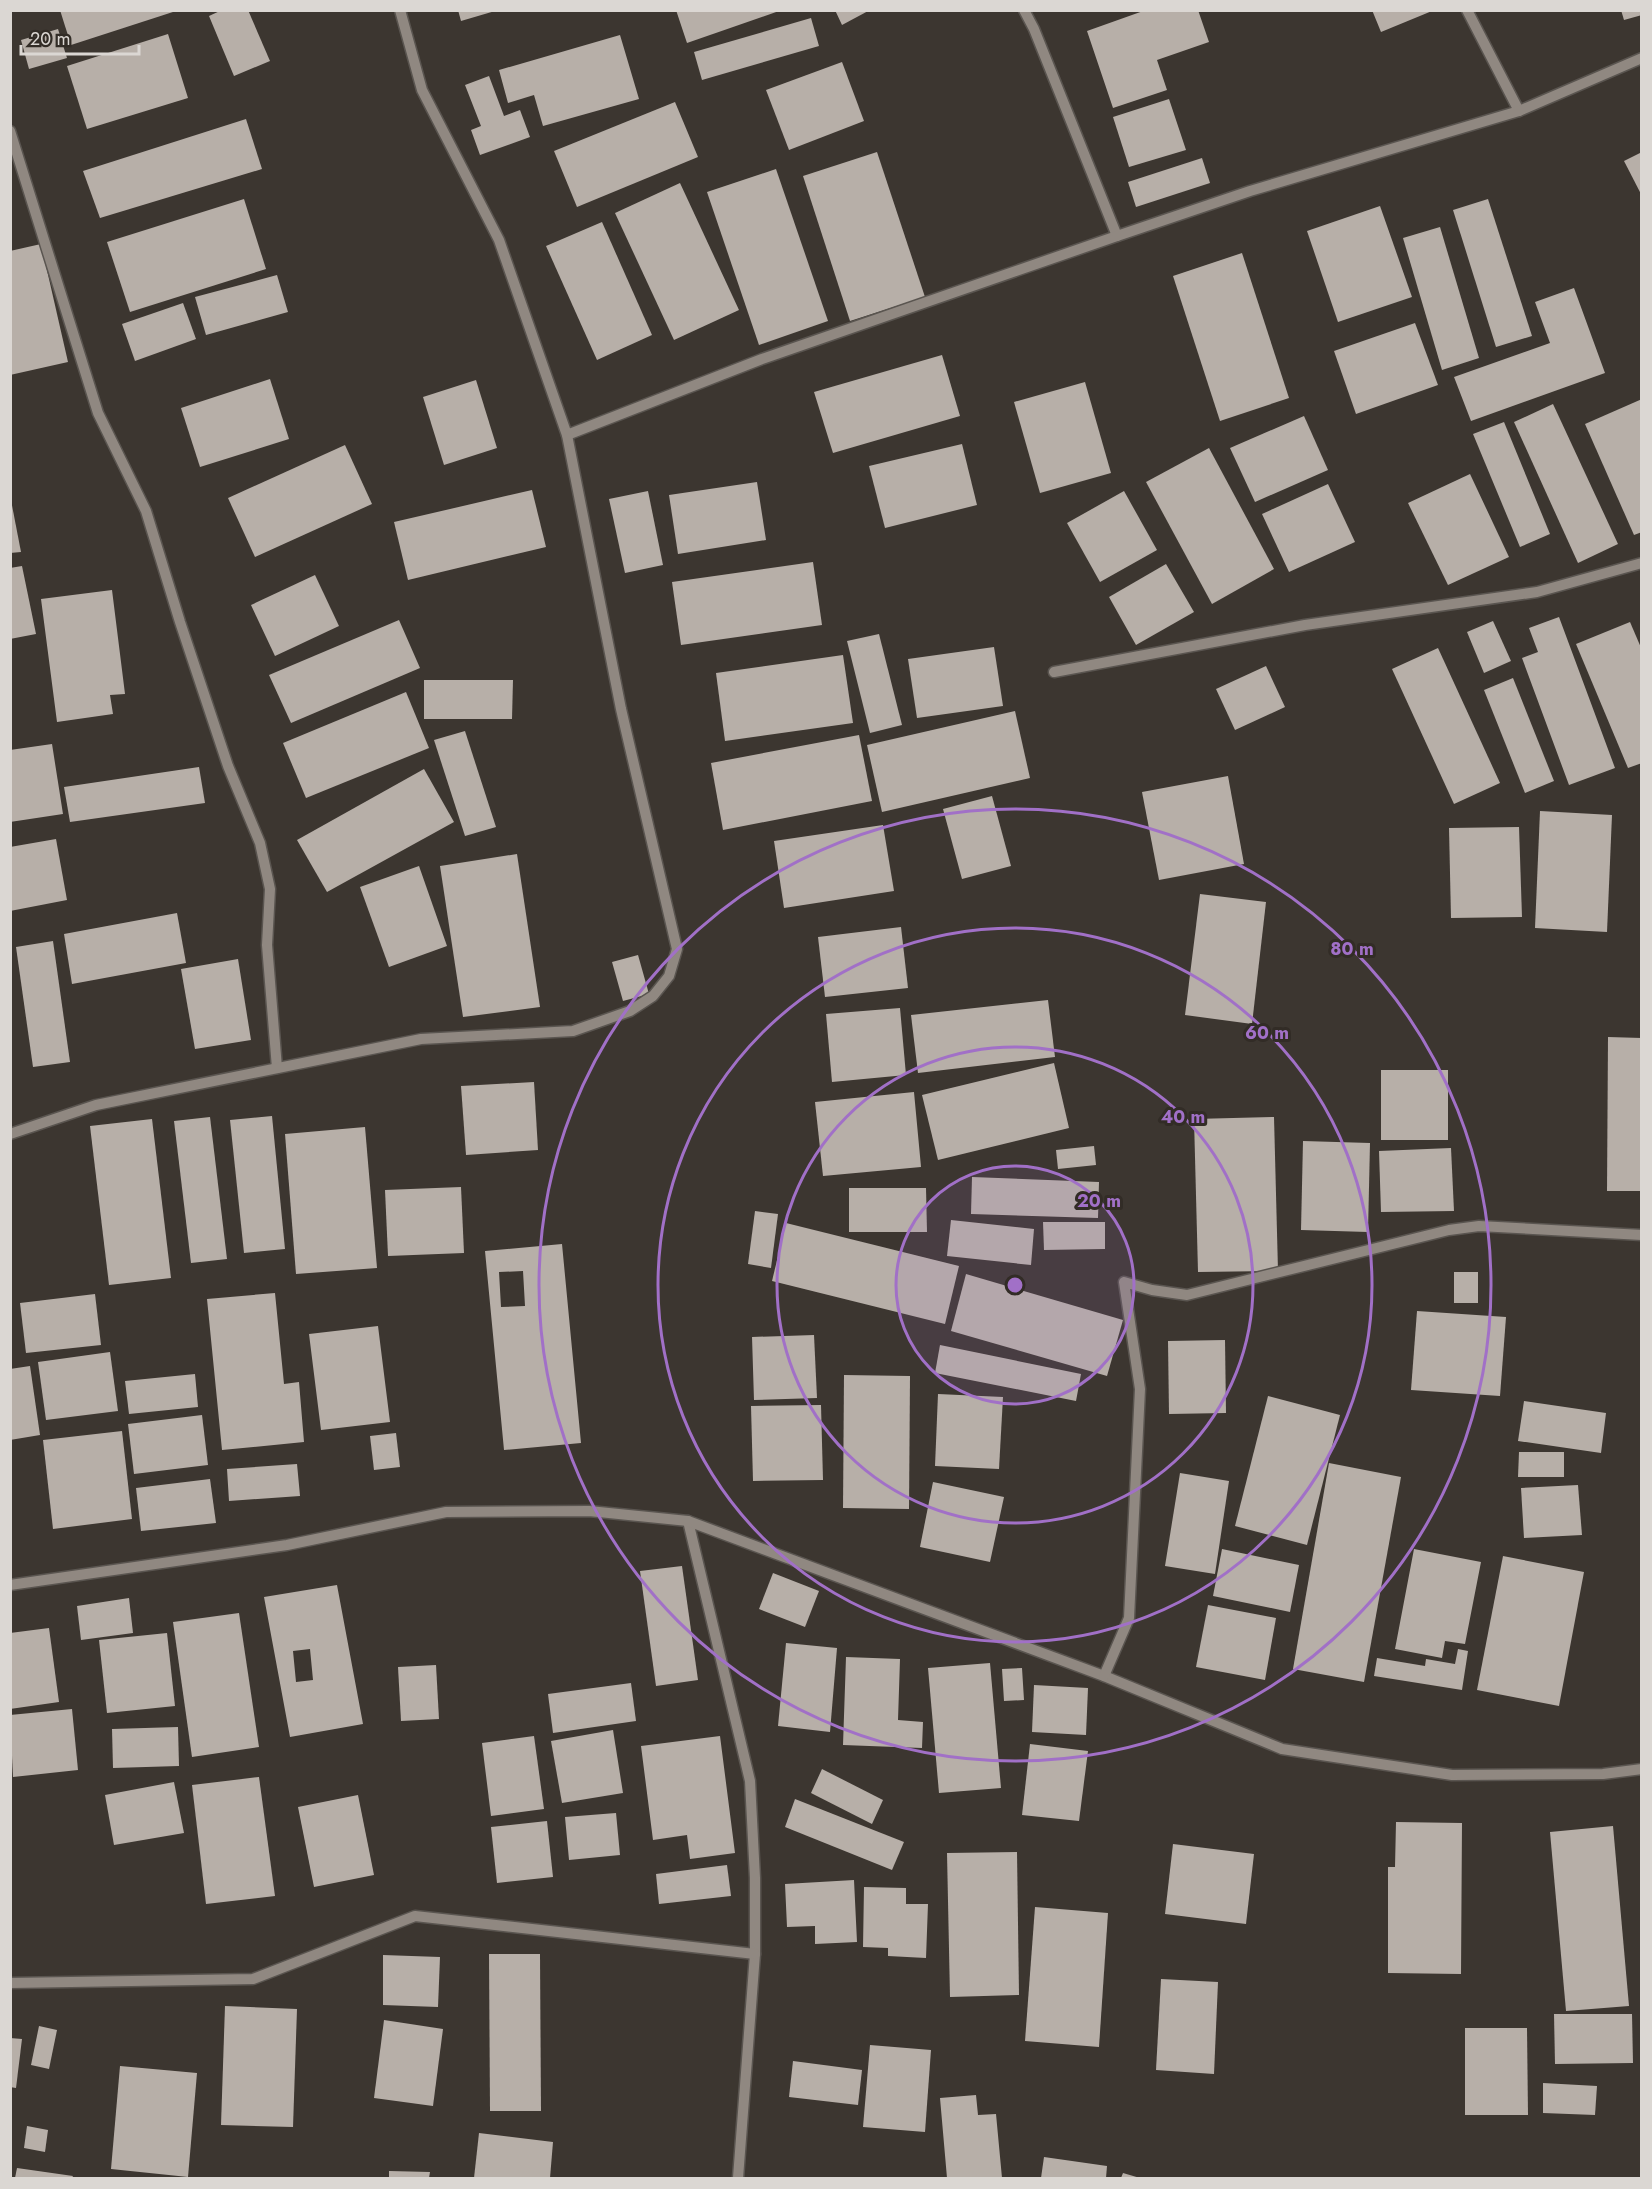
<svg xmlns="http://www.w3.org/2000/svg" width="1652" height="2189" viewBox="0 0 1652 2189" font-family="Jost,sans-serif">
<rect width="100%" height="100%" fill="#3c3630"/>
<g fill="#b7afa8" fill-rule="evenodd">
<polygon points="60,10 176,10 176,11 71,45"/>
<polygon points="222,10 248,10 270,61 234,76 209,16"/>
<polygon points="458,10 494,10 495,11 461,21"/>
<polygon points="676,10 779,10 779,11 687,43"/>
<polygon points="835,10 870,10 842,25"/>
<polygon points="1146,10 1198,10 1209,42 1157,60 1167,90 1113,108 1087,31"/>
<polygon points="1372,10 1432,10 1432,11 1381,32"/>
<polygon points="1621,10 1642,10 1642,15 1624,20"/>
<polygon points="811,18 819,46 702,80 694,52"/>
<polygon points="58,29 67,58 29,69 21,40"/>
<polygon points="168,34 188,98 87,129 67,66"/>
<polygon points="620,35 639,99 543,126 534,95 508,103 499,70"/>
<polygon points="842,62 864,121 789,150 766,90"/>
<polygon points="489,76 504,116 520,110 530,137 480,155 471,130 481,126 465,85"/>
<polygon points="1169,99 1186,150 1129,167 1113,117"/>
<polygon points="675,102 698,157 577,207 554,151"/>
<polygon points="246,119 262,169 100,218 83,171"/>
<polygon points="877,152 925,297 850,321 803,176"/>
<polygon points="1642,152 1642,196 1624,161"/>
<polygon points="1202,158 1210,183 1136,207 1128,182"/>
<polygon points="776,169 828,321 759,345 707,192"/>
<polygon points="680,183 739,310 674,340 615,213"/>
<polygon points="244,199 266,269 130,312 107,242"/>
<polygon points="1488,199 1532,336 1496,347 1453,210"/>
<polygon points="1380,206 1412,297 1338,322 1307,231"/>
<polygon points="602,222 652,335 597,360 546,246"/>
<polygon points="1440,227 1479,358 1442,370 1403,238"/>
<polygon points="41,244 68,362 10,375 10,251"/>
<polygon points="1242,253 1289,398 1220,421 1173,276"/>
<polygon points="277,275 288,312 206,335 195,297"/>
<polygon points="1574,288 1605,373 1471,421 1454,377 1550,343 1535,302"/>
<polygon points="183,303 196,339 135,361 122,324"/>
<polygon points="1415,323 1438,385 1356,414 1334,351"/>
<polygon points="942,355 960,416 833,453 814,392"/>
<polygon points="270,379 289,439 200,467 181,408"/>
<polygon points="476,380 497,448 444,465 423,397"/>
<polygon points="1085,382 1111,473 1040,493 1014,402"/>
<polygon points="1642,399 1642,532 1634,535 1585,424"/>
<polygon points="1553,404 1618,544 1578,563 1514,422"/>
<polygon points="1304,416 1328,470 1255,502 1230,448"/>
<polygon points="1504,422 1550,534 1520,547 1473,434"/>
<polygon points="962,444 977,505 885,528 869,466"/>
<polygon points="345,445 372,504 255,557 228,498"/>
<polygon points="1209,448 1274,569 1212,604 1146,482"/>
<polygon points="1470,474 1509,557 1448,585 1408,503"/>
<polygon points="757,482 766,540 678,554 669,495"/>
<polygon points="1328,484 1355,542 1289,572 1262,514"/>
<polygon points="532,490 546,547 408,580 394,522"/>
<polygon points="648,491 663,565 625,573 609,499"/>
<polygon points="1124,491 1157,550 1100,582 1067,523"/>
<polygon points="10,495 21,552 10,553"/>
<polygon points="813,562 822,625 681,645 672,582"/>
<polygon points="1166,564 1194,612 1136,645 1109,597"/>
<polygon points="22,566 36,634 10,639 10,568"/>
<polygon points="315,575 339,626 275,656 251,605"/>
<polygon points="112,590 125,694 110,695 113,714 57,722 41,599"/>
<polygon points="1559,617 1615,768 1569,785 1522,658 1538,652 1529,628"/>
<polygon points="399,620 420,668 291,723 269,675"/>
<polygon points="1493,621 1511,661 1484,673 1467,632"/>
<polygon points="1630,622 1642,650 1642,763 1628,768 1576,644"/>
<polygon points="879,634 902,725 870,733 847,641"/>
<polygon points="994,647 1003,706 917,718 908,659"/>
<polygon points="1438,648 1500,783 1454,804 1392,669"/>
<polygon points="843,655 853,723 725,741 716,673"/>
<polygon points="1266,666 1285,707 1235,730 1216,689"/>
<polygon points="1513,678 1554,781 1525,793 1484,690"/>
<polygon points="424,680 513,680 512,719 424,719"/>
<polygon points="406,692 429,748 306,798 283,743"/>
<polygon points="1015,711 1030,778 882,812 867,745"/>
<polygon points="465,731 496,827 465,836 434,740"/>
<polygon points="859,735 872,801 723,830 711,763"/>
<polygon points="52,744 63,814 10,822 10,750"/>
<polygon points="199,767 205,803 70,822 64,787"/>
<polygon points="424,769 454,822 327,892 297,840"/>
<polygon points="1228,776 1244,864 1159,880 1142,792"/>
<polygon points="992,796 1011,866 962,879 943,809"/>
<polygon points="1540,811 1612,815 1607,932 1535,928"/>
<polygon points="883,825 894,891 784,908 774,841"/>
<polygon points="1519,827 1522,917 1451,918 1449,828"/>
<polygon points="56,839 67,900 10,911 10,847"/>
<polygon points="517,854 540,1007 463,1017 440,866"/>
<polygon points="419,866 447,946 389,967 360,887"/>
<polygon points="1200,894 1266,902 1252,1024 1185,1015"/>
<polygon points="177,913 186,963 72,984 64,934"/>
<polygon points="901,927 908,988 825,997 818,937"/>
<polygon points="53,941 70,1062 33,1067 16,947"/>
<polygon points="638,955 649,994 623,1001 612,962"/>
<polygon points="238,959 251,1040 195,1049 181,969"/>
<polygon points="1048,1000 1055,1057 918,1073 911,1015"/>
<polygon points="900,1008 906,1075 832,1082 826,1014"/>
<polygon points="1608,1037 1642,1038 1642,1191 1607,1191"/>
<polygon points="1054,1063 1069,1128 938,1160 922,1095"/>
<rect x="1381" y="1070" width="67" height="70"/>
<polygon points="534,1082 538,1150 466,1155 461,1086"/>
<polygon points="914,1092 921,1167 823,1176 815,1102"/>
<polygon points="272,1116 285,1249 244,1253 230,1120"/>
<polygon points="210,1117 227,1259 191,1263 174,1121"/>
<polygon points="1274,1117 1278,1271 1198,1272 1194,1119"/>
<polygon points="152,1119 171,1278 109,1285 90,1126"/>
<polygon points="365,1127 377,1268 296,1274 285,1134"/>
<polygon points="1303,1141 1370,1143 1368,1232 1301,1230"/>
<polygon points="1094,1146 1096,1165 1058,1169 1056,1150"/>
<polygon points="1451,1148 1454,1211 1381,1212 1379,1151"/>
<polygon points="972,1177 1099,1182 1098,1218 971,1214"/>
<polygon points="461,1187 464,1253 388,1256 385,1190"/>
<polygon points="849,1188 926,1188 927,1232 849,1232"/>
<polygon points="755,1211 778,1214 771,1268 748,1264"/>
<polygon points="951,1220 1034,1229 1031,1265 947,1256"/>
<polygon points="1043,1222 1105,1222 1105,1249 1044,1250"/>
<polygon points="786,1223 959,1266 945,1324 772,1281"/>
<path d="M562 1244 581 1443 504 1450 485 1251ZM523 1271 525 1306 501 1307 499 1272Z"/>
<rect x="1454" y="1272" width="24" height="31"/>
<polygon points="966,1274 1123,1320 1107,1376 951,1331"/>
<polygon points="275,1293 284,1384 299,1382 304,1442 222,1450 207,1299"/>
<polygon points="95,1294 101,1345 26,1353 20,1303"/>
<polygon points="1417,1311 1506,1317 1500,1396 1411,1390"/>
<polygon points="378,1326 390,1422 321,1430 309,1334"/>
<polygon points="814,1335 817,1398 754,1400 752,1337"/>
<polygon points="1225,1340 1226,1413 1169,1414 1168,1341"/>
<polygon points="940,1345 1081,1374 1076,1401 935,1373"/>
<polygon points="110,1352 118,1411 46,1420 38,1362"/>
<polygon points="30,1366 40,1435 10,1440 10,1369"/>
<polygon points="195,1374 198,1407 129,1414 125,1381"/>
<polygon points="844,1375 910,1376 909,1509 843,1508"/>
<polygon points="938,1394 1003,1397 999,1469 935,1466"/>
<polygon points="1268,1396 1340,1415 1307,1545 1235,1526"/>
<polygon points="1524,1401 1606,1413 1601,1453 1518,1441"/>
<polygon points="821,1405 823,1480 753,1481 751,1406"/>
<polygon points="202,1415 208,1465 134,1474 128,1424"/>
<polygon points="122,1431 132,1519 53,1529 43,1440"/>
<polygon points="396,1433 400,1467 374,1470 370,1436"/>
<polygon points="1519,1452 1564,1452 1564,1477 1518,1477"/>
<polygon points="1329,1463 1401,1477 1364,1682 1293,1669"/>
<polygon points="297,1464 300,1496 229,1501 227,1469"/>
<polygon points="1180,1473 1229,1481 1215,1574 1165,1566"/>
<polygon points="210,1479 216,1523 141,1531 136,1488"/>
<polygon points="933,1482 1004,1497 990,1562 920,1547"/>
<polygon points="1578,1485 1582,1535 1524,1538 1521,1488"/>
<polygon points="1222,1549 1299,1565 1290,1612 1213,1596"/>
<polygon points="1414,1549 1481,1562 1465,1644 1445,1641 1442,1658 1395,1649"/>
<polygon points="1503,1556 1584,1572 1559,1706 1477,1690"/>
<polygon points="682,1566 698,1680 656,1686 640,1571"/>
<polygon points="773,1573 819,1591 805,1627 759,1609"/>
<path d="M337 1585 363 1724 290 1737 264 1597ZM310 1649 313 1680 296 1682 293 1651Z"/>
<polygon points="129,1598 133,1633 81,1640 77,1606"/>
<polygon points="1208,1605 1276,1618 1265,1680 1196,1667"/>
<polygon points="239,1613 259,1747 192,1757 173,1622"/>
<polygon points="49,1628 59,1702 10,1709 10,1633"/>
<polygon points="167,1633 175,1706 107,1713 99,1640"/>
<polygon points="786,1643 837,1648 830,1732 778,1726"/>
<polygon points="1458,1649 1468,1651 1462,1690 1374,1676 1377,1658 1425,1666 1426,1659 1455,1664"/>
<polygon points="846,1657 900,1659 898,1720 923,1722 922,1748 843,1745"/>
<polygon points="990,1663 1001,1788 939,1793 928,1668"/>
<polygon points="436,1665 439,1719 401,1721 398,1667"/>
<polygon points="1022,1668 1024,1700 1004,1701 1002,1669"/>
<polygon points="631,1683 636,1721 553,1733 548,1694"/>
<polygon points="1034,1685 1088,1688 1086,1735 1032,1732"/>
<polygon points="72,1709 78,1770 13,1777 10,1715"/>
<polygon points="178,1727 179,1766 113,1768 112,1729"/>
<polygon points="613,1730 623,1793 562,1803 551,1741"/>
<polygon points="534,1736 544,1809 491,1816 482,1743"/>
<polygon points="720,1736 735,1853 690,1859 687,1835 653,1840 641,1746"/>
<polygon points="1030,1744 1088,1751 1079,1821 1022,1815"/>
<polygon points="822,1769 883,1800 872,1824 811,1793"/>
<polygon points="259,1777 275,1896 206,1904 192,1785"/>
<polygon points="174,1782 184,1833 114,1845 105,1795"/>
<polygon points="358,1795 374,1875 314,1887 298,1807"/>
<polygon points="795,1799 904,1842 892,1870 785,1827"/>
<polygon points="616,1813 620,1855 569,1860 565,1817"/>
<polygon points="547,1821 553,1877 497,1883 491,1827"/>
<polygon points="1396,1822 1462,1823 1461,1974 1388,1973 1388,1867 1395,1867"/>
<polygon points="1613,1826 1629,2006 1566,2011 1550,1832"/>
<polygon points="1173,1844 1254,1854 1246,1924 1165,1914"/>
<polygon points="1017,1852 1019,1995 950,1997 947,1853"/>
<polygon points="727,1865 731,1896 659,1904 656,1874"/>
<polygon points="854,1880 857,1942 815,1944 815,1926 787,1927 785,1884"/>
<polygon points="864,1887 906,1888 906,1904 928,1904 926,1958 888,1956 888,1948 863,1947"/>
<polygon points="1035,1907 1108,1913 1099,2047 1025,2041"/>
<polygon points="489,1954 540,1954 541,2111 490,2111"/>
<polygon points="383,1955 440,1957 438,2007 383,2005"/>
<polygon points="1161,1979 1218,1982 1214,2074 1156,2070"/>
<polygon points="225,2006 297,2009 293,2127 221,2125"/>
<polygon points="1554,2014 1632,2014 1633,2063 1555,2064"/>
<polygon points="384,2020 443,2029 433,2106 374,2098"/>
<polygon points="39,2026 57,2030 49,2069 31,2065"/>
<polygon points="1465,2028 1527,2028 1528,2115 1465,2115"/>
<polygon points="10,2038 22,2039 16,2088 10,2087"/>
<polygon points="870,2045 931,2050 925,2132 863,2127"/>
<polygon points="793,2061 862,2070 858,2105 789,2097"/>
<polygon points="120,2066 197,2073 188,2177 111,2169"/>
<polygon points="1543,2083 1597,2086 1595,2115 1543,2113"/>
<polygon points="976,2095 978,2115 996,2114 1002,2178 947,2178 940,2098"/>
<polygon points="27,2126 48,2130 45,2152 24,2148"/>
<polygon points="479,2133 553,2142 550,2178 474,2178"/>
<polygon points="1044,2157 1107,2166 1106,2178 1041,2178"/>
<polygon points="17,2168 73,2176 72,2178 15,2178"/>
<polygon points="389,2171 430,2172 429,2178 389,2178"/>
<polygon points="1123,2173 1140,2178 1121,2178"/>
</g>
<g fill="none" stroke-linecap="round" stroke-linejoin="round">
<g stroke="#5a5550" stroke-width="13">
<g id="minor">
<polyline points="1024,10 1034,29 1117,236"/>
<polyline points="1467,10 1519,111"/>
<polyline points="10,131 98,413 146,511 180,622 228,766 260,843 270,889 267,945 277,1068"/>
<polyline points="567,435 762,359 1117,236 1250,191 1519,111 1642,58"/>
<polyline points="1054,672 1305,625 1537,592 1642,563"/>
<polyline points="10,1134 96,1105 421,1039 573,1031 630,1011 653,996 669,976 677,949 621,709 567,435 499,240 422,90 400,10"/>
<polyline points="688,1521 750,1781 755,1878 755,1954 738,2178"/>
<polyline points="10,1585 287,1545 446,1512 589,1511 688,1521 1104,1676 1282,1749 1452,1775 1603,1774 1642,1769"/>
<polyline points="1104,1676 1129,1618 1140,1389 1124,1282 1152,1290 1187,1295 1449,1230 1479,1226 1642,1235"/>
<polyline points="10,1983 253,1979 415,1916 755,1954"/>
</g>
</g>
<use href="#minor" stroke="#908881" stroke-width="10"/>
</g>
<circle cx="1015" cy="1285" r="119" fill="#a170c7" fill-opacity=".12"/>
<g fill="none" stroke="#a170c7" stroke-width="3">
<circle cx="1015" cy="1285" r="119"/>
<circle cx="1015" cy="1285" r="238"/>
<circle cx="1015" cy="1285" r="357"/>
<circle cx="1015" cy="1285" r="476"/>
</g>
<circle cx="1015" cy="1285" r="9" fill="#a170c7" stroke="#322c26" stroke-width="3"/>
<g font-size="18" text-anchor="middle" font-weight="bold" fill="#a170c7" stroke="#322c26" stroke-width="6" stroke-linejoin="round" paint-order="stroke">
<text x="1352" y="955">80 m</text>
<text x="1267" y="1039">60 m</text>
<text x="1183" y="1123">40 m</text>
<text x="1099" y="1207">20 m</text>
</g>
<rect width="1652" height="2189" fill="none" stroke="#dbd7d3" stroke-width="24"/>
<path d="M21 45v9h118v-9" fill="none" stroke="#dbd7d3" stroke-width="3"/>
<text x="30" y="45" font-size="18" fill="#dbd7d3" stroke="#322c26" stroke-width="4.5" paint-order="stroke">20 m</text>
</svg>
